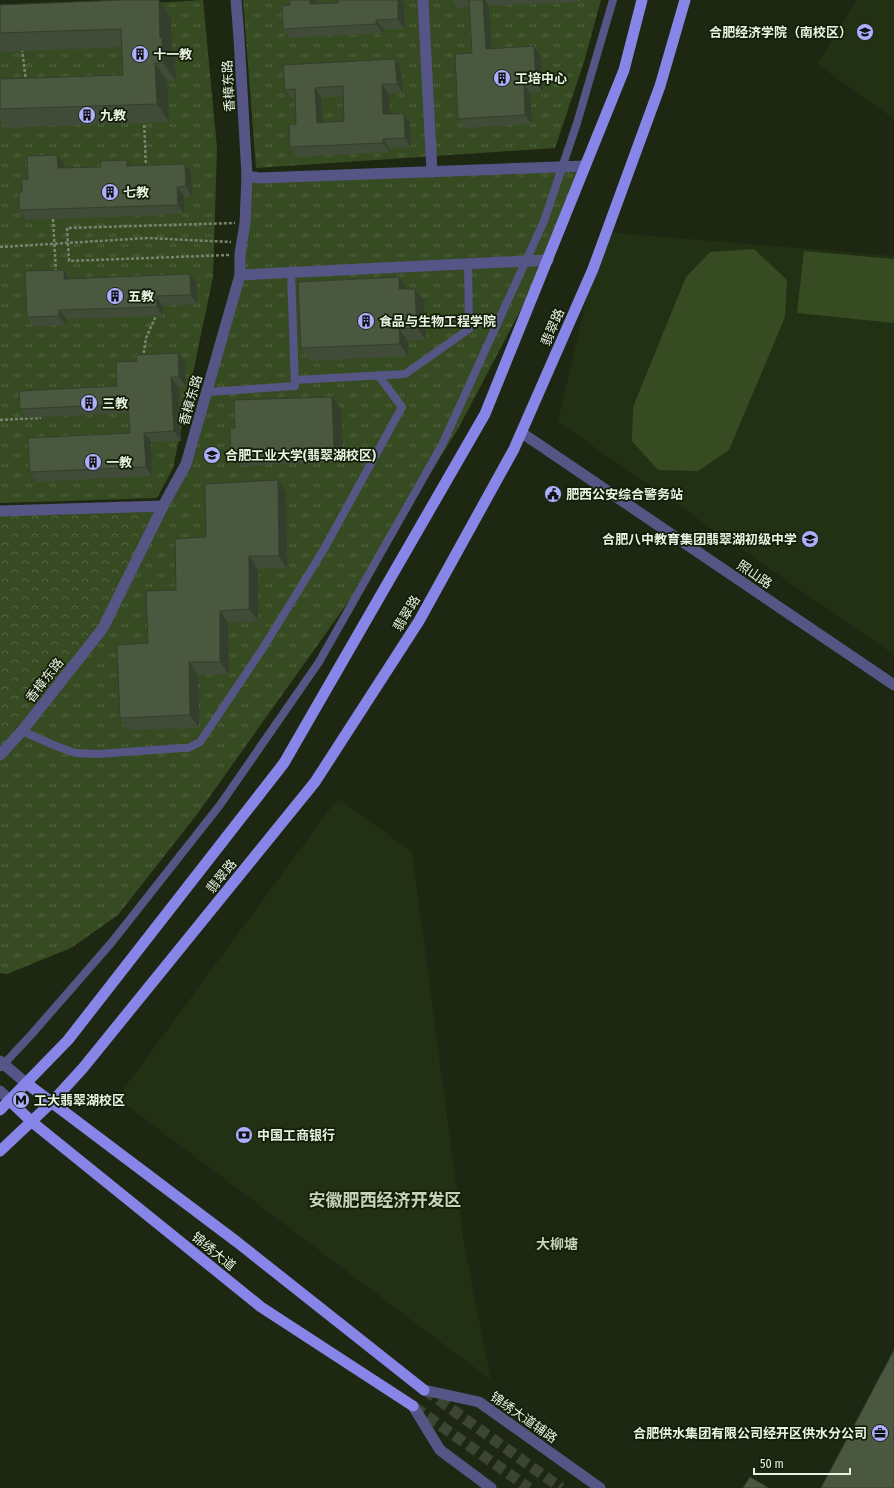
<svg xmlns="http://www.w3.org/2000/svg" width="894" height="1488" viewBox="0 0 894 1488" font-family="'Fira Sans Condensed','Noto Sans SC',sans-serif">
<defs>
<pattern id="grass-tufts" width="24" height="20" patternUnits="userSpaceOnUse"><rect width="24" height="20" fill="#374b22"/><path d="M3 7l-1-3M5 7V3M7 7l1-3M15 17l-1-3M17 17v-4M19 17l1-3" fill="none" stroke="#546542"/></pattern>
<pattern id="park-crowns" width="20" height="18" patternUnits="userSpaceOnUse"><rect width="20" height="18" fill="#374b22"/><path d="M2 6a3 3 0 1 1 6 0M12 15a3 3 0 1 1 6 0" fill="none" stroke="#546542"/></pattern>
</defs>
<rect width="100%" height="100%" fill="#1d2712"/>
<g fill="#223014">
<polygon points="857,0 894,0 894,119 817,64"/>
<polygon points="606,232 894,256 894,655 558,422 593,269"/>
<polygon points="338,798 412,852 464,1244 491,1380 117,1098"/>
</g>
<g fill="url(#grass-tufts)">
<polygon points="203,0 217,148 213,277 173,468 157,498 0,503 0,12"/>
<polygon points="243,0 601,0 584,62 555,148 256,168"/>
<polygon points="585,166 547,260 458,429 356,591 198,813 118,915 71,948 7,974 0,973 0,755 163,506 186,464 241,274 247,177"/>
</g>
<polygon fill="url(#park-crowns)" points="163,506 103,628 0,751 0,511"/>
<g fill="#374b22">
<polygon points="754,249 787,280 785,317 729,450 698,471 658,470 632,441 633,407 686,277 710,252"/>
<polygon points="804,251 894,259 894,323 797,313"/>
</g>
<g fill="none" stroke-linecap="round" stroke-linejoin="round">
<g stroke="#3c4532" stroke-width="11" stroke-dasharray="11 5.5" stroke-linecap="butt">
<polyline points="425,1390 561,1488"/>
<polyline points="414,1407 529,1488"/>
</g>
<g stroke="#7a8371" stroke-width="2.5" stroke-dasharray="3 2" stroke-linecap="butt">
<polyline points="22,49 26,81"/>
<polyline points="144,120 146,168"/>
<polyline points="0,247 148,238 231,242"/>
<polyline points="229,255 69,261 67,228 235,223"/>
<polyline points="143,358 146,338 156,316 155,313"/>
<polyline points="0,420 40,418 40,414"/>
</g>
<g stroke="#555685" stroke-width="8">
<polyline points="295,380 405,374 469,329 468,264"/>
<polyline points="207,392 295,386 291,273"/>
<polyline points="22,731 56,746 75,753 98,754 182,748 188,748 200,742 263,648 324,549 402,407 378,375"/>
<polyline points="1,1067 31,1035 112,942 220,805 319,662 442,445 544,221 577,123 613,0"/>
</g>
<g stroke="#555685" stroke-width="11">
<polyline points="423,0 432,172"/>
<polyline points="247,176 259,178 585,166"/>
<polyline points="240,275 548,260"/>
<polyline points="0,511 163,506"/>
<polyline points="0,755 22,731 103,628 163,506 186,464 240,275 240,254 245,223 247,176 239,38 236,0"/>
<polyline points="0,1061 26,1083"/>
<polyline points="0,1091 9,1100"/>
</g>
<g stroke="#555685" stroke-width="11">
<polyline points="522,433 894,685"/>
<polyline points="424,1390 479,1402 600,1488"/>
<polyline points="413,1406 440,1450 491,1488"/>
</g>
<g stroke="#8786e8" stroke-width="11">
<polyline points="26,1083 237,1242 424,1390"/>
<polyline points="9,1100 32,1122 261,1307 413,1406"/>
<polyline points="0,1110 68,1040 284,763 485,414 624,70 642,0"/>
<polyline points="0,1151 52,1102 83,1068 315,782 419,621 514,449 593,269 660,86 685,0"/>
</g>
<polyline stroke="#7a8371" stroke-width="2.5" stroke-dasharray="3 2" stroke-linecap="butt" points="53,219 56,273"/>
</g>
<g fill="#404c37" fill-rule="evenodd">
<polygon points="452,0 580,0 580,2 489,6 492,49 534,46 541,56 543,92 530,93 532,124 465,128 458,119 472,53 470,7 457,8"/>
<polygon points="316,4 404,4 405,29 383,29 383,33 290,38 283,29 290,5"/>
<polygon points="0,5 171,17 172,52 175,56 176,81 167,81 169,122 5,128 0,120 0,79 123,75 122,47 0,52"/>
<path d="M395 59 401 69 403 93 389 94V114H404L410 123 411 147 389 148V152L296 157 290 147 296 124 295 99H292L285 90ZM343 96 344 121 323 123 321 97Z"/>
<polygon points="127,160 131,166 191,173 192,196 184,196 184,214 26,220 19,210 22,192 28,179 64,165 64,168 101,167"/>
<polygon points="64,270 70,278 197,283 197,304 163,306 163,316 66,319 66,325 33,327 27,317"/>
<polygon points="407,289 415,289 424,301 426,340 408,341 408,356 310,361 301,348"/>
<polygon points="178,353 185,362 186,386 178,387 181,441 151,442 152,476 36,482 30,472 130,433 129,413 26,418 20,409 117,386 137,361"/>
<polygon points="341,409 343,462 240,466 231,453"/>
<polygon points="278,480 286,493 287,568 258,569 258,621 228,623 229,674 198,675 199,728 128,730 120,718 148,643 176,590 206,537"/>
</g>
<g fill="#343e2d">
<polygon points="159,0 171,17 172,52 175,56 176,81 163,63 160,38"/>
<polygon points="310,0 316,0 317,13 310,4"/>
<polygon points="398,0 401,0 404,4 405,29 398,19"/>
<polygon points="483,0 485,0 489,6 492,58 486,49"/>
<polygon points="376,20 383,29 383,33 376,24"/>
<polygon points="534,46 541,56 543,92 536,83"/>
<polygon points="395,59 401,69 403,93 397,84"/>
<polygon points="155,63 167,81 169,122 157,104"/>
<polygon points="382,84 389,94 390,124 383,114"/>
<polygon points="524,84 530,93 532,124 525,115"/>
<polygon points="315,88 321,97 323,132 317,123"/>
<polygon points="404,114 410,123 411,147 405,138"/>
<polygon points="383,139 389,148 389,152 383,143"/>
<polygon points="57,155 64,165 64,178 58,168"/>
<polygon points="127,160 133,170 127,166"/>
<polygon points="185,164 191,173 192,196 186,186"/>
<polygon points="177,187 184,196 184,214 178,205"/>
<polygon points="64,270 70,279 64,279"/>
<polygon points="190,274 197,283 197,304 191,295"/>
<polygon points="399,277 407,290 399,289"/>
<polygon points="415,289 424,301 426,340 417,328"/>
<polygon points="156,296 163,306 163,316 157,307"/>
<polygon points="59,310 66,319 66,325 59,316"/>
<polygon points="399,329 408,341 408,356 400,344"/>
<polygon points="178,353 185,362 186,386 179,377"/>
<polygon points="171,377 178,387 181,441 174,431"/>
<polygon points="332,397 341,409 343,462 334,450"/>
<polygon points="144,433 151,442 152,476 146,467"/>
<polygon points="278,480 286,493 287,568 279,556"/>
<polygon points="249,556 258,569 258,621 249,609"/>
<polygon points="220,611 228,623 229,674 220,662"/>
<polygon points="189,662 198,675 199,728 190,715"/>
</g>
<g fill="#4b5840" stroke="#343e2d" fill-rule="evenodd">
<polygon points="122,0 159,0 160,38 162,38 163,63 155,63 157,104 0,109 0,79 123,75 121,29 0,33 0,5"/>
<polygon points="290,0 310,0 310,4 338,3 338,0 398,0 398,19 376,20 376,24 283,29 282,6 290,5"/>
<polygon points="469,0 483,0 486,49 534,46 536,83 524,84 525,115 458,119 455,54 472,53"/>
<path d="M395 59 397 84H382L383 114H404L405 138 383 139V143L290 147 289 125 296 124 295 89 285 90 283 65ZM343 86 344 121 317 123 315 88Z"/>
<polygon points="57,155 58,168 101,167 101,161 127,160 127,166 185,164 186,186 177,187 178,205 19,210 19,192 22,192 22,179 28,179 27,156"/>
<polygon points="64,270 64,279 190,274 191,295 156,296 157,307 59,310 59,316 27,317 25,271"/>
<polygon points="399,277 399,289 415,289 417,328 399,329 400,344 301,348 298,282"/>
<polygon points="178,353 179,377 171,377 174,431 144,433 146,467 30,472 28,438 130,433 128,404 20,409 19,391 117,386 116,362 137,361 136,355"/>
<polygon points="332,397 334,450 231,453 230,428 235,428 234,400"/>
<polygon points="278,480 279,556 249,556 249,609 220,611 220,662 189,662 190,715 120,718 117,645 148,643 146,591 176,590 175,539 206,537 205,484"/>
<polygon points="894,1350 894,1488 821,1488"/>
<polygon points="750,1477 769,1488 743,1488"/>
</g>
<defs>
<g id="university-disc" transform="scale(0.9)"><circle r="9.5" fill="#acaffb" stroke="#131e08"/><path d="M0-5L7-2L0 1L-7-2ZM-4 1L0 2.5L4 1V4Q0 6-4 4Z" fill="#111"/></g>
<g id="building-disc" transform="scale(0.9)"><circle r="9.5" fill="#acaffb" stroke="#131e08"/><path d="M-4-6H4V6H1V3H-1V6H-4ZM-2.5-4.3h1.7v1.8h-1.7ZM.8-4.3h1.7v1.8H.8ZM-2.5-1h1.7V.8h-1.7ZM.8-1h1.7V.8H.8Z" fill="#111"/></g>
<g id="civic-disc" transform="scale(0.9)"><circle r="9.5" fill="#acaffb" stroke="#131e08"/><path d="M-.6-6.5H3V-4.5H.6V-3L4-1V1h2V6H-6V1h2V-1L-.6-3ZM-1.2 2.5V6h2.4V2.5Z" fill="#111"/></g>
<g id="school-disc" transform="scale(0.9)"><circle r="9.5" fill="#acaffb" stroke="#131e08"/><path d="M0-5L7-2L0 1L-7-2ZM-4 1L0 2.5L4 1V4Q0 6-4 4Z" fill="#111"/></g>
<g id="metro-disc" transform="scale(0.9)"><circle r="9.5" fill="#acaffb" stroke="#131e08"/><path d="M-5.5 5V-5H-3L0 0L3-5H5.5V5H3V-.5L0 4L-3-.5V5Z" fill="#111"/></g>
<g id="bank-disc" transform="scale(0.9)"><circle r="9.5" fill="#acaffb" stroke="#131e08"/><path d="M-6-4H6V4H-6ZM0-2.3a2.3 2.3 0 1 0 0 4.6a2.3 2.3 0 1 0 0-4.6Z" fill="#111"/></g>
<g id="office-disc" transform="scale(0.9)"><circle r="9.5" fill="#acaffb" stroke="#131e08"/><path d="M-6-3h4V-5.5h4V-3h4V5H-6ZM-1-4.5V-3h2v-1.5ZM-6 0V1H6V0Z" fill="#111"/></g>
</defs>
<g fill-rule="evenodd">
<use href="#university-disc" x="865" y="32"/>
<use href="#building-disc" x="140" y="54"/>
<use href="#building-disc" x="502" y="78"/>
<use href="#building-disc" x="87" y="115"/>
<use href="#building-disc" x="110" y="192"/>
<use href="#building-disc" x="115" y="296"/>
<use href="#building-disc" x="366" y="321"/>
<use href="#building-disc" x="89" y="403"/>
<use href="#university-disc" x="212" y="455"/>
<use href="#building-disc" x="93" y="462"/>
<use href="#civic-disc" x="553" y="494"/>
<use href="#school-disc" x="810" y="539"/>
<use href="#metro-disc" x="21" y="1100"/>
<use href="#bank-disc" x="244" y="1135"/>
<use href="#office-disc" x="880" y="1433"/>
</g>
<g text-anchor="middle" stroke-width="3.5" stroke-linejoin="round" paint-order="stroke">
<g font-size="13" font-weight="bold" fill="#eaf2e4" stroke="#131e08" text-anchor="start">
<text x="852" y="37" text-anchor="end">合肥经济学院（南校区）</text>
<text x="153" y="59">十一教</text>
<text x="515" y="83">工培中心</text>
<text x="100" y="120">九教</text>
<text x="123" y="197">七教</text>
<text x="128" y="301">五教</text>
<text x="379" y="326">食品与生物工程学院</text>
<text x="102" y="408">三教</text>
<text x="225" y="460">合肥工业大学(翡翠湖校区)</text>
<text x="106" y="467">一教</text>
<text x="566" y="499">肥西公安综合警务站</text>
<text x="797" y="544" text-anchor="end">合肥八中教育集团翡翠湖初级中学</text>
<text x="34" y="1105">工大翡翠湖校区</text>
<text x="257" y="1140">中国工商银行</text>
<text x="867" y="1438" text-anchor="end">合肥供水集团有限公司经开区供水分公司</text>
</g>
<g font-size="13" fill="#eaf2e4" stroke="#131e08">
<text transform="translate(228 86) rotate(-93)" y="5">香樟东路</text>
<text transform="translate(552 327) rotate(-67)" y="5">翡翠路</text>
<text transform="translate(190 400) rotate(-74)" y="5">香樟东路</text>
<text transform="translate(755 574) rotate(34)" y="5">照山路</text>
<text transform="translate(406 613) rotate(-59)" y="5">翡翠路</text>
<text transform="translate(44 680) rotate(-52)" y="5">香樟东路</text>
<text transform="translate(221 876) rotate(-51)" y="5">翡翠路</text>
<text transform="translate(214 1251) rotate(39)" y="5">锦绣大道</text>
<text transform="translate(524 1417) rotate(35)" y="5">锦绣大道辅路</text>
</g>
<g font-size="14" font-weight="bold" fill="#c5d4b8" stroke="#131e08">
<text x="557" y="1249">大柳塘</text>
</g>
<g font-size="17" font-weight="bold" fill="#c5d4b8" stroke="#131e08">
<text x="385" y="1206">安徽肥西经济开发区</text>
</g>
</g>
<path d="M754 1468v6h96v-6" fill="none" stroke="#eaf2e4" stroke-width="2"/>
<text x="760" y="1468" font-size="12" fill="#eaf2e4" stroke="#131e08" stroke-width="3" paint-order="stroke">50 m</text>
</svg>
